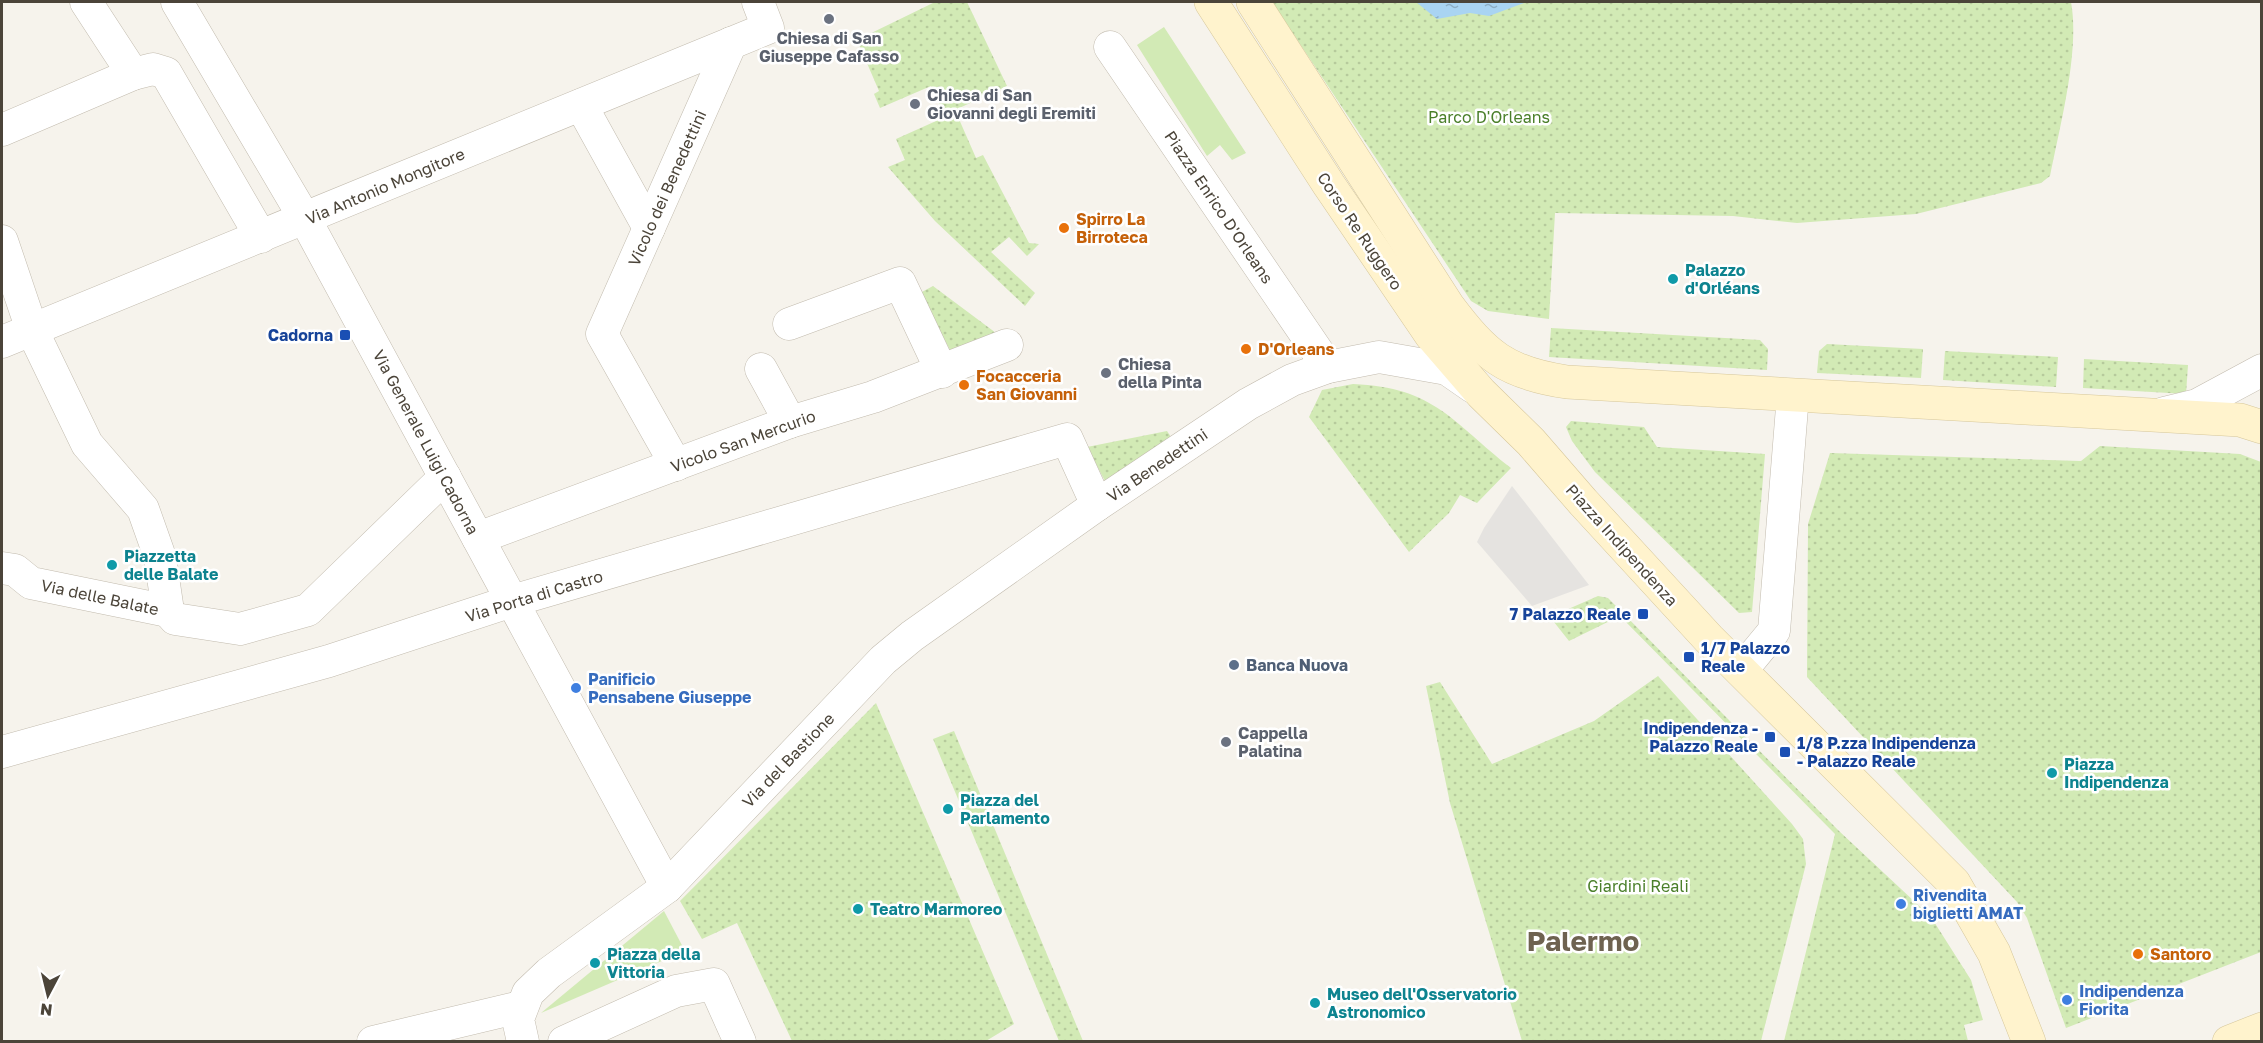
<svg xmlns="http://www.w3.org/2000/svg" width="2263" height="1043" viewBox="0 0 2263 1043" font-family="'Golos Text',sans-serif">
<defs>
<pattern id="park-dots" width="8" height="8" patternUnits="userSpaceOnUse" patternTransform="scale(1.5)"><rect width="8" height="8" fill="#d2eab5"/><path d="M2 2h.1M6 6h.1" fill="none" stroke="#b6ca9c" stroke-width="1.8" stroke-linecap="round"/></pattern>
<pattern id="water-ripples" width="26" height="14" patternUnits="userSpaceOnUse" patternTransform="scale(1.5)"><rect width="26" height="14" fill="#a9d4f2"/><path d="M2 4q2-2 4 0t4 0M15 11q2-2 4 0t4 0" fill="none" stroke="#8caec5"/></pattern>
</defs>
<rect width="100%" height="100%" fill="#f6f3ec"/>
<g fill="#d2eab5">
<polygon points="1164,27 1246,153 1232,160 1220,145 1207,156 1137,45"/>
<polygon points="664,911 685,951 541,1013"/>
</g>
<g fill="url(#park-dots)">
<polygon points="935,2 967,2 1007,86 955,110 976,158 983,155 1029,243 1039,244 1027,256 1009,237 991,252 1035,293 1025,306 935,221 888,167 905,160 896,139 945,117 931,86 880,108 874,94 879,91 857,40"/>
<path d="M1272 2H2071C2080 51 2060 125 2050 176L2041 183 1916 214 1797 223 1733 216 1555 213 1549 319 1488 311 1471 301Z"/>
<polygon points="933,286 996,333 950,350 920,293"/>
<polygon points="1551,328 1760,340 1768,349 1767,370 1549,357"/>
<polygon points="1827,344 1923,349 1921,378 1817,373 1819,351"/>
<polygon points="1945,351 2058,357 2056,387 1943,380"/>
<polygon points="2084,359 2188,365 2186,394 2083,388"/>
<path d="M1353 384C1435 387 1453 423 1511 468L1477 503 1460 495 1449 513 1409 552 1309 417 1322 390Z"/>
<polygon points="1571,421 1644,427 1657,447 1765,454 1752,612 1739,613 1595,472 1572,441 1566,427"/>
<polygon points="1167,431 1173,440 1106,483 1087,447"/>
<polygon points="2100,446 2240,454 2261,462 2261,952 2066,1028 2027,918 2017,902 1807,677 1808,524 1830,453 2081,461"/>
<polygon points="1598,596 1608,598 1839,831 1931,917 1971,980 1983,1020 1964,1025 1968,1041 1784,1041 1835,834 1620,616 1569,641 1550,617"/>
<polygon points="1658,676 1792,824 1803,839 1806,864 1761,1041 1522,1041 1450,803 1426,686 1440,682 1492,764 1594,721"/>
<polygon points="876,703 1014,1024 986,1041 792,1041 737,923 702,939 680,901"/>
<polygon points="954,731 1083,1041 1059,1041 933,739"/>
</g>
<polygon fill="#e5e3e0" points="1512,486 1523,500 1589,585 1532,606 1477,542 1484,528"/>
<polygon fill="url(#water-ripples)" points="1416,2 1527,2 1489,16 1470,13 1437,19"/>
<g fill="none" stroke-linecap="round" stroke-linejoin="round">
<g stroke="#c2bbae" stroke-width="33">
<g id="street">
<polyline points="86,2 133,74 153,69 166,73 261,237"/>
<polyline points="177,2 305,219 667,887"/>
<polyline points="1110,47 1328,367"/>
<polyline points="581,105 649,228"/>
<polyline points="2,130 133,74"/>
<polyline points="2,241 32,330 87,444 143,509 160,557 168,611"/>
<polyline points="789,324 900,283 942,372"/>
<polyline points="2,342 768,28 758,2"/>
<polyline points="761,369 790,422"/>
<polyline points="2164,413 2197,405 2262,370"/>
<polyline points="676,465 602,334 731,43"/>
<polyline points="478,538 790,422 873,397 1007,345"/>
<polyline points="2,568 15,570 31,583 168,611"/>
<polyline points="168,611 175,619 240,629 308,610 445,477"/>
<polyline points="1741,671 1774,631 1793,395"/>
<polyline points="2,752 329,661 512,601 1067,439 1097,505"/>
<polyline points="373,1042 520,1007"/>
<polyline points="523,1042 518,1019 528,993 549,973 667,887 883,660 912,636 1097,505 1248,404 1292,380 1328,367 1379,357 1447,369 1473,387"/>
<polyline points="564,1042 676,991 714,984 740,1042"/>
</g>
</g>
<g stroke="#d6c79b" stroke-width="34">
<g id="secondary">
<polyline points="1211,2 1329,185 1431,335 1481,393 1531,442 1583,502 1709,639 1954,883 1994,953 2029,1042"/>
<path d="M1253 2 1448 306C1485 355 1505 373 1567 382L2240 420 2262 427"/>
<polyline points="2229,1042 2262,1029"/>
</g>
</g>
<use href="#street" stroke="#fff" stroke-width="32"/>
<use href="#secondary" stroke="#fff3cd" stroke-width="33"/>
</g>
<g fill="#6b7280" stroke="#fff" stroke-width="2">
<circle cx="829" cy="19" r="6"/>
<circle cx="915" cy="104" r="6"/>
<circle cx="1106" cy="373" r="6"/>
<circle cx="1226" cy="742" r="6"/>
</g>
<g fill="#e8710a" stroke="#fff" stroke-width="2">
<circle cx="1064" cy="228" r="6"/>
<circle cx="1246" cy="349" r="6"/>
<circle cx="964" cy="385" r="6"/>
<circle cx="2138" cy="954" r="6"/>
</g>
<g fill="#0f9aa8" stroke="#fff" stroke-width="2">
<circle cx="1673" cy="279" r="6"/>
<circle cx="112" cy="565" r="6"/>
<circle cx="2052" cy="773" r="6"/>
<circle cx="948" cy="809" r="6"/>
<circle cx="858" cy="909" r="6"/>
<circle cx="595" cy="963" r="6"/>
<circle cx="1315" cy="1003" r="6"/>
</g>
<g fill="#1a4fb4" stroke="#fff" stroke-width="2">
<rect x="339" y="329" width="12" height="12" rx="3"/>
<rect x="1637" y="608" width="12" height="12" rx="3"/>
<rect x="1683" y="651" width="12" height="12" rx="3"/>
<rect x="1764" y="731" width="12" height="12" rx="3"/>
<rect x="1779" y="746" width="12" height="12" rx="3"/>
</g>
<circle fill="#5c6f8a" stroke="#fff" stroke-width="2" cx="1234" cy="665" r="6"/>
<g fill="#3f7fe0" stroke="#fff" stroke-width="2">
<circle cx="576" cy="688" r="6"/>
<circle cx="1901" cy="904" r="6"/>
<circle cx="2067" cy="1000" r="6"/>
</g>
<g text-anchor="middle" stroke-width="5" stroke-linejoin="round" paint-order="stroke">
<g font-size="16" font-weight="bold" fill="#5b616d" stroke="#fff" text-anchor="start">
<text x="829" y="44" text-anchor="middle">Chiesa di San<tspan x="829" dy="18">Giuseppe Cafasso</tspan></text>
<text x="927" y="101">Chiesa di San<tspan x="927" dy="18">Giovanni degli Eremiti</tspan></text>
<text x="1118" y="370">Chiesa<tspan x="1118" dy="18">della Pinta</tspan></text>
<text x="1238" y="739">Cappella<tspan x="1238" dy="18">Palatina</tspan></text>
</g>
<g font-size="16" fill="#4a7f2a" stroke="#fff">
<text x="1489" y="123">Parco D'Orleans</text>
<text x="1638" y="892">Giardini Reali</text>
</g>
<g font-size="16" fill="#4b4439" stroke="#fff">
<text transform="translate(385 186) rotate(-23)" y="6">Via Antonio Mongitore</text>
<text transform="translate(667 188) rotate(-66)" y="6">Vicolo dei Benedettini</text>
<text transform="translate(1219 207) rotate(56)" y="6">Piazza Enrico D'Orleans</text>
<text transform="translate(1360 231) rotate(56)" y="6">Corso Re Ruggero</text>
<text transform="translate(743 441) rotate(-20)" y="6">Vicolo San Mercurio</text>
<text transform="translate(426 442) rotate(62)" y="6">Via Generale Luigi Cadorna</text>
<text transform="translate(1157 465) rotate(-34)" y="6">Via Benedettini</text>
<text transform="translate(1622 545) rotate(48)" y="6">Piazza Indipendenza</text>
<text transform="translate(534 596) rotate(-17)" y="6">Via Porta di Castro</text>
<text transform="translate(100 597) rotate(12)" y="6">Via delle Balate</text>
<text transform="translate(788 760) rotate(-46)" y="6">Via del Bastione</text>
</g>
<g font-size="16" font-weight="bold" fill="#c56008" stroke="#fff" text-anchor="start">
<text x="1076" y="225">Spirro La<tspan x="1076" dy="18">Birroteca</tspan></text>
<text x="1258" y="355">D'Orleans</text>
<text x="976" y="382">Focacceria<tspan x="976" dy="18">San Giovanni</tspan></text>
<text x="2150" y="960">Santoro</text>
</g>
<g font-size="16" font-weight="bold" fill="#0d838f" stroke="#fff" text-anchor="start">
<text x="1685" y="276">Palazzo<tspan x="1685" dy="18">d'Orléans</tspan></text>
<text x="124" y="562">Piazzetta<tspan x="124" dy="18">delle Balate</tspan></text>
<text x="2064" y="770">Piazza<tspan x="2064" dy="18">Indipendenza</tspan></text>
<text x="960" y="806">Piazza del<tspan x="960" dy="18">Parlamento</tspan></text>
<text x="870" y="915">Teatro Marmoreo</text>
<text x="607" y="960">Piazza della<tspan x="607" dy="18">Vittoria</tspan></text>
<text x="1327" y="1000">Museo dell'Osservatorio<tspan x="1327" dy="18">Astronomico</tspan></text>
</g>
<g font-size="16" font-weight="bold" fill="#164399" stroke="#fff" text-anchor="end">
<text x="333" y="341">Cadorna</text>
<text x="1631" y="620">7 Palazzo Reale</text>
<text x="1701" y="654" text-anchor="start">1/7 Palazzo<tspan x="1701" dy="18">Reale</tspan></text>
<text x="1758" y="734">Indipendenza -<tspan x="1758" dy="18">Palazzo Reale</tspan></text>
<text x="1797" y="749" text-anchor="start">1/8 P.zza Indipendenza<tspan x="1797" dy="18">- Palazzo Reale</tspan></text>
</g>
<g font-size="16" font-weight="bold" fill="#4e5e75" stroke="#fff" text-anchor="start">
<text x="1246" y="671">Banca Nuova</text>
</g>
<g font-size="16" font-weight="bold" fill="#366cbe" stroke="#fff" text-anchor="start">
<text x="588" y="685">Panificio<tspan x="588" dy="18">Pensabene Giuseppe</tspan></text>
<text x="1913" y="901">Rivendita<tspan x="1913" dy="18">biglietti AMAT</tspan></text>
<text x="2079" y="997">Indipendenza<tspan x="2079" dy="18">Fiorita</tspan></text>
</g>
<g font-size="28" font-weight="bold" fill="#6e6250" stroke="#fff">
<text x="1583" y="951">Palermo</text>
</g>
</g>
<rect width="2263" height="1043" fill="none" stroke="#4b4439" stroke-width="6"/>
<g transform="translate(48 995) rotate(187)" stroke="#ffffff" stroke-width="4.5" paint-order="stroke">
<path d="M0-4.5L10 22L0 15L-10 22Z" fill="#4b4439"/>
<text y="-9" font-size="16" font-weight="bold" text-anchor="middle" fill="#4b4439">N</text>
</g>
</svg>
